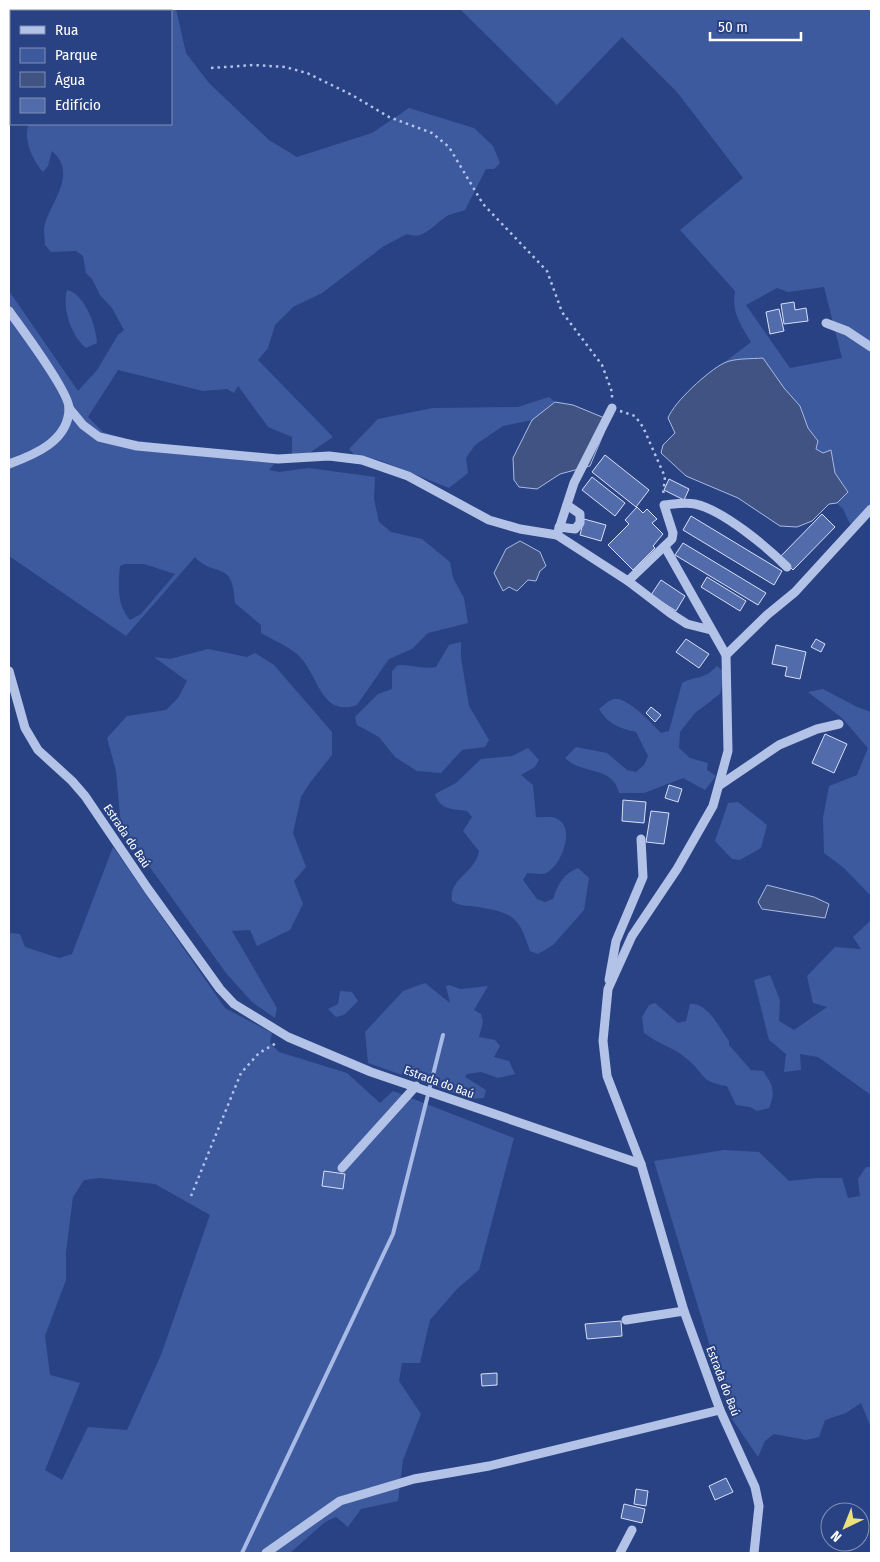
<svg xmlns="http://www.w3.org/2000/svg" width="880" height="1562" viewBox="0 0 880 1562" font-family="'Fira Sans Condensed',sans-serif">
<rect width="100%" height="100%" fill="#294283"/>
<g fill="#3e5a9f" fill-rule="evenodd">
<path d="M55 9H176L186 53 209 83 269 140 297 157 372 133 409 108 474 128 493 146 500 163 494 169H486L465 210C460 212 454 213 449 215 434 223 425 241 407 234L384 246 322 293 293 307 275 325 268 348 258 360 333 437 305 456H292V437L268 427 238 386 234 393 227 389 203 391 118 370 88 417 103 432 126 439 197 449 282 455 269 470 279 472 309 468 375 477 374 499 379 522 391 532 422 539 450 562 453 578 464 598 468 623 428 633 412 649 389 659 357 705C320 718 319 674 298 655 288 646 273 640 261 633V625L235 603C233 558 215 579 195 557L126 636 9 556V291L78 391 97 370 118 335 124 330 112 308 100 295 92 279 86 273 83 256 76 251 51 252 45 245C45 240 44 234 44 229 47 205 80 175 52 151L48 166 43 172C33 161 22 138 29 124H171V11H54ZM125 564H144L175 574 141 614 130 620C117 606 118 585 120 566Z"/>
<path d="M460 9H871V504L856 521 850 524 843 509 837 503 848 491 835 473 831 450 823 453 816 449 818 441 808 428 800 406 784 388 763 358 725 362 751 342C741 325 731 312 735 291L680 230 743 178 677 92 622 37 557 105ZM824 287 842 358 790 368 746 305 777 288 788 292Z"/>
<path d="M67 290C85 294 96 326 97 343L86 348C71 336 62 308 67 290Z"/>
<polygon points="549,397 555,402 532,420 503,426 475,445 466,458 468,473 449,488 379,460 355,455 349,449 378,419 433,408 518,407"/>
<path d="M461 642V658L469 706 489 740 485 747 462 750 441 773 417 771 395 757 379 737 357 725 355 717 378 694 392 689V671L398 665C411 664 424 670 436 667L449 645Z"/>
<polygon points="208,649 247,657 255,653 274,665 332,732 332,755 309,784 301,797 293,833 306,867 294,881 303,904 290,930 257,946 250,930 232,931 277,1008 275,1018 252,1002 226,973 121,827 116,771 107,738 127,716 166,710 178,698 187,681 154,657 170,659"/>
<path d="M717 666 725 673 720 694 695 713 680 732 679 748 690 758 708 763 707 770 716 776 705 790 683 778 644 793H619C613 765 581 775 565 758L576 747 607 753 627 770 636 772 644 765 648 756 636 732C619 728 608 724 599 709 603 706 608 701 613 699 627 696 651 723 661 733L669 731 682 683C699 674 701 682 717 666Z"/>
<polygon points="823,689 857,707 871,712 871,896 844,868 824,853 823,818 829,786 857,775 868,748 842,718 808,692"/>
<path d="M528 748 539 760 535 767 521 775 533 785 536 817C544 818 552 815 559 820 575 830 561 866 546 873 541 875 533 873 527 873L523 880 537 899 545 902 553 899C558 884 563 874 578 868L589 878 584 910 553 945 538 954 530 951C519 917 514 913 478 907 468 905 461 907 452 901 448 879 476 872 479 851L463 831 472 817 467 811C452 809 440 810 435 794L456 783 481 759 512 756Z"/>
<polygon points="738,802 767,825 761,848 740,860 732,859 715,841 728,803"/>
<path d="M113 847 225 1008 272 1033 270 1043 279 1052 347 1073 380 1103 393 1091 514 1138 479 1270 457 1289 430 1320 420 1363H402L399 1381 421 1414 403 1460 398 1501 361 1509 348 1527 336 1517 325 1522 290 1553H9V933L20 934 25 947 59 958 72 954ZM100 1178 155 1184 210 1215 161 1355 127 1430 88 1427 62 1480 45 1470 80 1383 50 1375 45 1336 66 1280V1252L73 1197 84 1180Z"/>
<polygon points="871,920 871,1095 818,1057 800,1054 801,1070 784,1072 786,1054 769,1040 754,980 770,975 780,1000 779,1021 794,1030 827,1007 813,1003 807,976 835,947 861,949 853,937"/>
<polygon points="425,983 450,1003 446,986 449,985 460,989 488,986 474,1010 481,1014 483,1022 479,1037 495,1040 500,1046 494,1057 509,1061 515,1074 498,1078 481,1072 467,1074 465,1077 486,1090 484,1098 471,1099 368,1063 365,1032 403,991"/>
<polygon points="340,991 352,992 358,1001 344,1015 336,1017 328,1009 338,1004"/>
<path d="M655 1003 678 1023 686 1021 690 1004C708 1002 719 1028 729 1041V1045L751 1070 763 1071C773 1085 776 1092 769 1108L757 1111 750 1107 736 1105 727 1086C699 1082 706 1074 687 1059 675 1048 658 1044 644 1033L642 1017 649 1005Z"/>
<polygon points="724,1150 759,1152 789,1181 817,1178 842,1178 848,1198 860,1196 858,1179 866,1167 871,1167 871,1427 861,1403 846,1413 825,1420 819,1437 806,1440 774,1434 765,1441 758,1457 732,1419 654,1161"/>
</g>
<g fill="#405382" stroke="#a8bbe7">
<path d="M763 358 784 388 800 406 808 428 818 441 816 449 823 453 831 450 835 473 848 492 837 503 829 504 812 521 797 527 780 526 738 498 686 476 661 453 663 445 675 433 668 418C674 402 708 371 724 363 734 358 752 359 763 358Z"/>
<polygon points="555,402 573,405 607,419 608,423 590,466 560,474 537,489 519,487 514,480 513,458 532,420"/>
<polygon points="520,541 540,552 546,566 540,571 536,581 528,580 517,591 509,587 503,591 494,573 506,549"/>
<polygon points="767,885 814,897 829,904 825,918 762,909 758,902"/>
</g>
<g fill="none" stroke-linecap="round" stroke-linejoin="round">
<polyline stroke="#a8bbe7" stroke-width="4" points="242,1553 393,1234 443,1035"/>
</g>
<g fill="#526bab" stroke="#d6dff5">
<polygon points="794,302 795,310 806,308 808,321 784,324 781,304"/>
<polygon points="779,309 784,331 770,334 766,312"/>
<polygon points="605,455 649,490 636,507 592,472"/>
<polygon points="592,477 625,503 615,516 582,490"/>
<polygon points="669,479 689,489 684,500 664,490"/>
<polygon points="637,507 643,513 647,509 657,519 652,523 663,534 653,546 655,548 633,570 608,545 629,524 625,520"/>
<polygon points="822,514 835,527 793,570 780,557"/>
<polygon points="691,516 782,571 774,585 683,530"/>
<polygon points="584,519 606,525 601,541 580,535"/>
<polygon points="683,543 766,593 758,605 675,555"/>
<polygon points="707,577 746,601 740,611 701,587"/>
<polygon points="661,580 685,596 676,611 651,595"/>
<polygon points="686,639 709,654 699,668 676,652"/>
<polygon points="816,639 825,644 821,652 811,647"/>
<polygon points="776,645 806,652 800,679 785,676 787,667 772,664"/>
<polygon points="651,707 661,715 655,722 646,713"/>
<polygon points="825,734 847,744 834,773 812,763"/>
<polygon points="669,785 682,789 678,802 665,798"/>
<polygon points="623,800 646,802 644,823 622,821"/>
<polygon points="651,811 669,813 664,844 646,842"/>
<polygon points="324,1171 345,1174 343,1189 322,1186"/>
<polygon points="621,1321 622,1336 587,1339 585,1324"/>
<polygon points="497,1373 497,1385 482,1386 481,1374"/>
<polygon points="726,1478 733,1492 715,1500 709,1486"/>
<polygon points="636,1489 648,1491 646,1506 634,1504"/>
<polygon points="624,1504 645,1509 642,1523 621,1518"/>
</g>
<g fill="none" stroke-linecap="round" stroke-linejoin="round">
<g stroke="#b3c2e7" stroke-width="2.5" stroke-dasharray="2.5 4" stroke-linecap="butt">
<polyline points="211,68 254,65 285,67 307,73 352,95 389,117 432,133 449,147 483,204 547,271 562,312 602,365 612,392 612,399"/>
<polyline points="620,411 635,416 643,427 665,477 663,495"/>
<polyline points="191,1196 241,1073 259,1053 278,1042"/>
</g>
<g stroke="#b3c2e7" stroke-width="9">
<path d="M9 311C20 326 69 392 69 408 69 441 34 455 9 464"/>
<polyline points="826,323 847,331 871,347"/>
<polyline points="69,408 83,425 99,437 137,446 278,459 329,456 362,460 408,476 489,520 520,529 557,535 628,581 670,613 687,624 711,630"/>
<polyline points="559,527 575,529 580,523 580,514 567,505"/>
<polyline points="557,535 574,483 612,408"/>
<path d="M628 581 672 539 673 533 664 505C675 504 685 502 695 504 723 510 767 547 787 567"/>
<polyline points="726,655 767,615 795,592 871,509"/>
<polyline points="9,671 25,728 38,750 72,781 85,796 148,889 220,989 234,1004 288,1037 371,1072 641,1164 684,1311 720,1410 755,1487 759,1506 754,1553"/>
<polyline points="720,785 779,745 817,729 839,724"/>
<polyline points="609,980 616,941 643,877 641,839"/>
<polyline points="641,1164 607,1076 603,1041 608,989 632,936 677,869 713,806 728,751 726,655 665,547"/>
<polyline points="342,1168 416,1086"/>
<polyline points="626,1320 684,1311"/>
<polyline points="266,1553 340,1501 414,1479 489,1466 720,1410"/>
<polyline points="620,1553 632,1530"/>
</g>
</g>
<g text-anchor="middle" stroke-width="4" stroke-linejoin="round" paint-order="stroke">
<g font-size="12" fill="#fff" stroke="#294283">
<text transform="translate(127 836) rotate(56)" y="4">Estrada do Baú</text>
<text transform="translate(439 1082) rotate(20)" y="4">Estrada do Baú</text>
<text transform="translate(723 1381) rotate(69)" y="4">Estrada do Baú</text>
</g>
</g>
<rect width="880" height="1562" fill="none" stroke="#ffffff" stroke-width="20"/>
<rect x="10" y="10" width="162" height="115" fill="#294283" stroke="#7f8eb5"/>
<rect x="20" y="26" width="25" height="8" fill="#b3c2e7" stroke="#7f8eb5"/>
<text x="55" y="35" font-size="15" fill="#ffffff">Rua</text>
<rect x="20" y="48" width="25" height="15" fill="#3e5a9f" stroke="#7f8eb5"/>
<text x="55" y="60" font-size="15" fill="#ffffff">Parque</text>
<rect x="20" y="72" width="25" height="15" fill="#405382" stroke="#7f8eb5"/>
<text x="55" y="85" font-size="15" fill="#ffffff">Água</text>
<rect x="20" y="98" width="25" height="15" fill="#526bab" stroke="#7f8eb5"/>
<text x="55" y="110" font-size="15" fill="#ffffff">Edifício</text>
<g transform="translate(845 1527) rotate(223)"><circle r="24" fill="#294283" stroke="#7f8eb5"/>
<path d="M0-4L9 19L0 12L-9 19Z" fill="#eddf7a"/>
<text y="-8" font-size="14" font-weight="bold" text-anchor="middle" fill="#ffffff">N</text>
</g>
<path d="M710 32v8h91v-8" fill="none" stroke="#ffffff" stroke-width="2.5"/>
<text x="718" y="32" font-size="15" fill="#ffffff" stroke="#294283" stroke-width="4" paint-order="stroke">50 m</text>
</svg>
